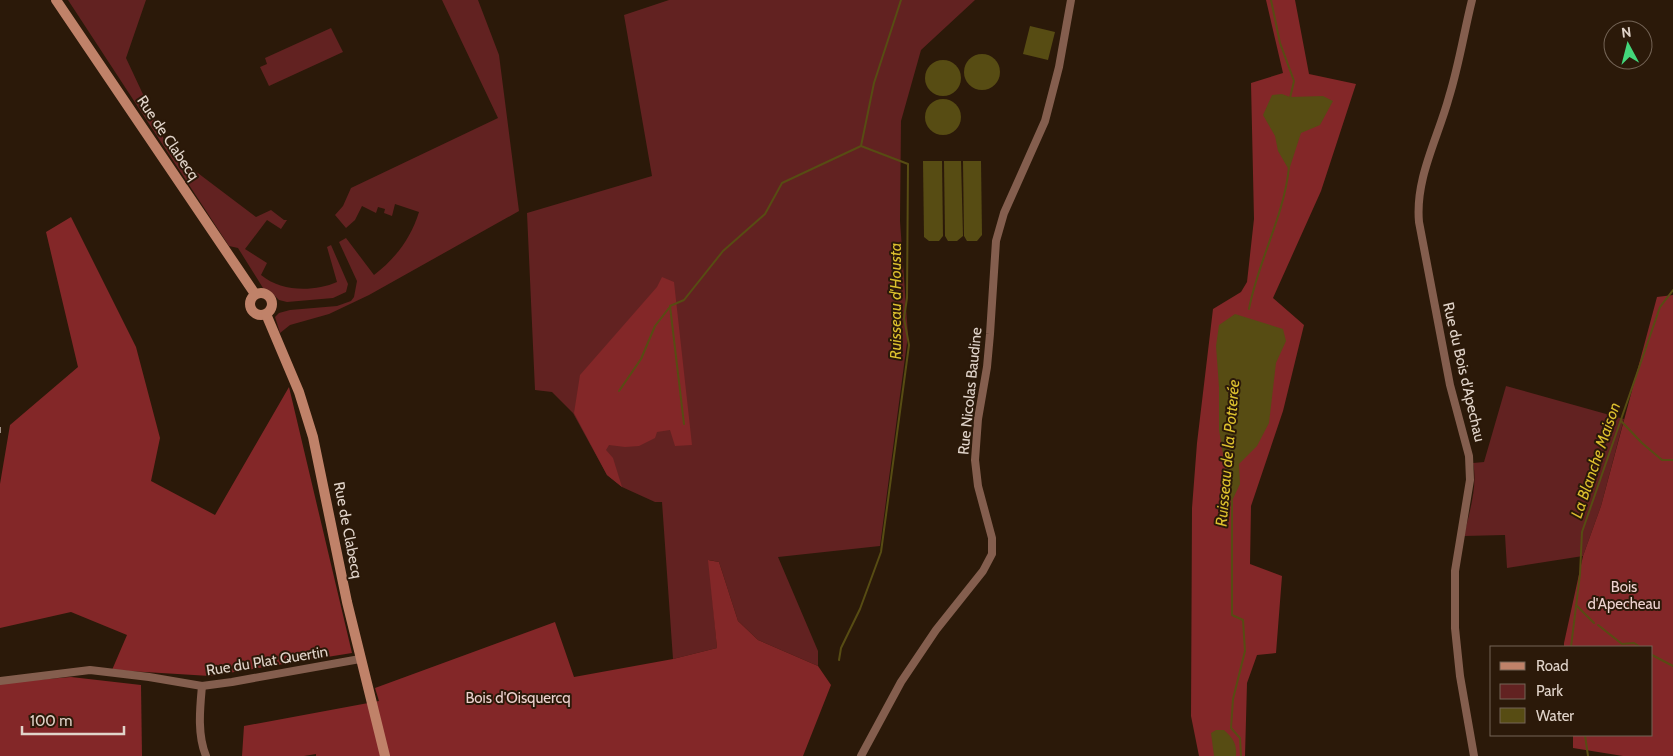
<svg xmlns="http://www.w3.org/2000/svg" width="1673" height="756" viewBox="0 0 1673 756" font-family="Cabin,sans-serif">
<rect width="100%" height="100%" fill="#2b1909"/>
<g fill="#622221">
<path d="M68 0H146L126 58 170 152 256 217 271 210 284 220H287L281 229 267 220 245 249 267 263 261 275C281 292 314 292 337 282L327 247 331 245 348 284 346 292 333 298 287 302 279 300 270 291 263 288 238 248 229 246Z"/>
<path d="M442 0H478L499 55 519 211 369 295 329 314 290 325 280 333 275 317 279 313 290 310 337 306 351 301 354 297 357 281 339 242 346 238 374 275C396 258 411 238 419 212L395 204 392 216 384 213 385 209 378 207 376 213 362 206 355 220 346 228 335 215 343 206 351 188 498 118Z"/>
<polygon points="669,0 975,0 921,50 901,121 900,221 908,335 880,546 778,557 818,651 818,666 758,640 738,621 719,562 709,560 717,648 673,659 662,502 655,502 622,487 607,475 573,413 552,392 535,390 527,213 652,176 624,15"/>
<polygon points="331,28 343,52 269,86 260,67 267,64 265,58"/>
<path d="M1506 386 1624 419 1601 506 1583 556 1507 568 1505 535 1464 536C1469 513 1478 486 1473 463L1484 462Z"/>
</g>
<g fill="#832728">
<polygon points="1266,0 1295,0 1309,74 1356,84 1321,191 1273,298 1304,325 1283,411 1251,506 1250,564 1282,576 1276,653 1257,655 1247,683 1245,756 1199,756 1191,716 1192,508 1197,443 1213,309 1241,292 1247,282 1254,219 1251,83 1283,73"/>
<polygon points="71,217 136,347 160,438 151,481 215,515 289,387 352,653 210,676 112,670 127,635 71,612 0,628 0,484 10,425 78,367 46,232"/>
<polygon points="662,277 674,282 692,445 675,446 670,430 657,432 655,438 639,446 625,447 609,445 606,450 613,458 622,487 607,475 574,413 580,375 657,287"/>
<polygon points="1673,295 1673,756 1623,756 1573,748 1573,735 1652,735 1652,647 1564,647 1564,643 1583,556 1601,506 1657,297"/>
<polygon points="708,560 719,562 738,621 758,640 818,666 831,685 803,756 316,756 316,754 304,756 242,756 244,726 379,701 375,688 555,622 574,677 673,659 717,648"/>
<polygon points="71,677 141,685 142,756 0,756 0,683"/>
</g>
<g fill="#574c13">
<polygon points="1030,26 1055,32 1048,60 1023,54"/>
<circle cx="982" cy="72" r="18"/>
<circle cx="943" cy="78" r="18"/>
<polygon points="1282,94 1290,97 1323,96 1333,101 1320,125 1301,133 1289,170 1278,151 1275,136 1263,115 1272,95"/>
<circle cx="943" cy="117" r="18"/>
<polygon points="923,161 942,161 943,236 939,241 929,241 924,237"/>
<polygon points="944,161 961,161 963,236 957,241 948,241 945,236"/>
<polygon points="963,161 981,161 982,235 977,241 967,241 964,236"/>
<polygon points="1235,314 1283,329 1286,341 1276,363 1269,423 1257,446 1239,464 1240,484 1231,503 1219,430 1219,387 1216,346 1219,325"/>
<path d="M1216 730H1224C1233 738 1237 744 1236 756H1214L1211 733Z"/>
</g>
<g fill="none" stroke-linecap="round" stroke-linejoin="round">
<g stroke="#574c13" stroke-width="2">
<polyline points="1271,0 1280,43 1294,81 1290,98"/>
<path d="M1249 309C1258 261 1284 217 1289 167"/>
<polyline points="619,391 641,359 655,326 669,308"/>
<polyline points="1621,421 1642,443 1662,460 1673,460"/>
<polyline points="684,424 670,306 684,300 723,251 765,214 782,183 861,146"/>
<polyline points="1232,501 1232,615 1243,620 1245,651 1233,699 1231,728 1240,738 1241,756"/>
<polyline points="1576,605 1594,623"/>
<polyline points="1598,625 1622,644 1634,643 1640,647"/>
<polyline points="1571,647 1580,574 1582,532 1660,307 1673,290"/>
<polyline points="1652,655 1673,666"/>
<polyline points="839,660 841,648 860,609 881,552 909,345 904,318 907,298 908,164 861,146 874,83 901,0"/>
<polyline points="1585,735 1588,756"/>
</g>
<g stroke="#845e4e" stroke-width="8">
<path d="M1472 0C1464 32 1459 65 1449 97 1438 138 1415 178 1419 222L1450 385 1469 456 1470 480 1455 571V628L1460 676 1474 756"/>
<polyline points="0,681 90,670 149,677 202,686 232,682 360,659"/>
<path d="M202 686C200 708 197 734 206 756"/>
<polyline points="861,756 901,682 936,630 983,571 992,554 992,538 978,486 975,460 978,419 987,367 990,334 996,241 1004,213 1045,121 1059,67 1071,0"/>
</g>
<g stroke="#c08269" stroke-width="10">
<polyline points="56,0 255,294"/>
<circle cx="261" cy="304" r="11"/>
<polyline points="266,314 299,392 313,437 347,602 385,756"/>
</g>
<polyline stroke="#a09185" stroke-width="2" stroke-dasharray="6 6" stroke-linecap="butt" points="0,427 0,439"/>
</g>
<g text-anchor="middle" stroke-width="4" stroke-linejoin="round" paint-order="stroke">
<g font-size="15" fill="#e1d4ca" stroke="#2b1909">
<text transform="translate(168 138) rotate(56)" y="5">Rue de Clabecq</text>
<text transform="translate(1464 372) rotate(77)" y="5">Rue du Bois d'Apechau</text>
<text transform="translate(970 391) rotate(-84)" y="5">Rue Nicolas Baudine</text>
<text transform="translate(348 530) rotate(79)" y="5">Rue de Clabecq</text>
<text transform="translate(267 661) rotate(-9)" y="5">Rue du Plat Quertin</text>
</g>
<g font-size="15" fill="#edd2cf" stroke="#2b1909">
<text x="1624" y="592">Bois<tspan x="1624" dy="17">d'Apecheau</tspan></text>
<text x="518" y="703">Bois d'Oisquercq</text>
</g>
<g font-size="16" font-style="italic" fill="#ddc02e" stroke="#2b1909">
<text transform="translate(895 301) rotate(-90)" y="6">Ruisseau d'Housta</text>
<text transform="translate(1227 453) rotate(-85)" y="6">Ruisseau de la Potterée</text>
<text transform="translate(1595 460) rotate(-71)" y="6">La Blanche Maison</text>
</g>
</g>
<rect x="1490" y="646" width="162" height="90" fill="#2b1909" stroke="#746456"/>
<rect x="1500" y="662" width="25" height="8" fill="#c08269" stroke="#746456"/>
<text x="1536" y="671" font-size="15" fill="#e1d4ca">Road</text>
<rect x="1500" y="684" width="25" height="15" fill="#622221" stroke="#746456"/>
<text x="1536" y="696" font-size="15" fill="#e1d4ca">Park</text>
<rect x="1500" y="708" width="25" height="15" fill="#574c13" stroke="#746456"/>
<text x="1536" y="721" font-size="15" fill="#e1d4ca">Water</text>
<g transform="translate(1628 45) rotate(353)"><circle r="24" fill="#2b1909" stroke="#746456"/>
<path d="M0-4L9 19L0 12L-9 19Z" fill="#43d77b"/>
<text y="-8" font-size="14" font-weight="bold" text-anchor="middle" fill="#e1d4ca">N</text>
</g>
<path d="M22 726v8h102v-8" fill="none" stroke="#e1d4ca" stroke-width="2.5"/>
<text x="30" y="726" font-size="15" fill="#e1d4ca" stroke="#2b1909" stroke-width="4" paint-order="stroke">100 m</text>
</svg>
